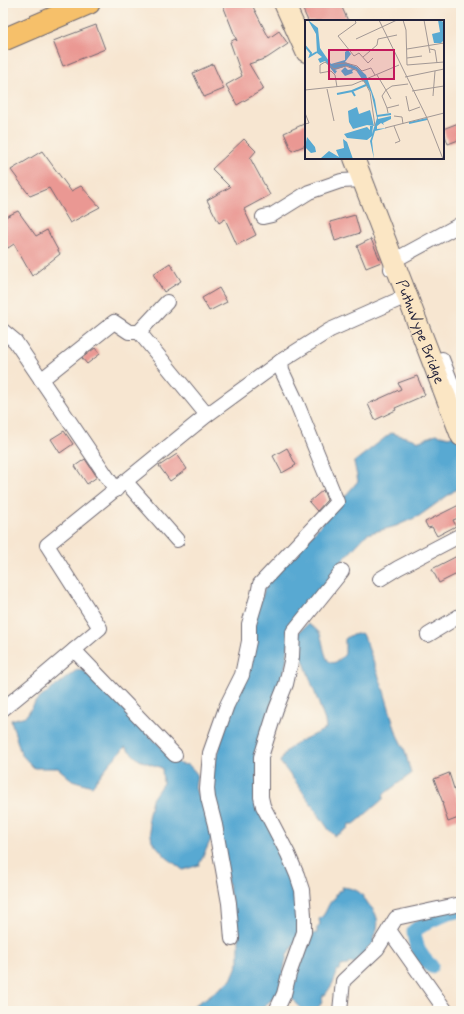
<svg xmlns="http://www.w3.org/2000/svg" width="464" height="1014" viewBox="0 0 464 1014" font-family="Mynerve,sans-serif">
<rect width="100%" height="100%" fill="#fbf7ec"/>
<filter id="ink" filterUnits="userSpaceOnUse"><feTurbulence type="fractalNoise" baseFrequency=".025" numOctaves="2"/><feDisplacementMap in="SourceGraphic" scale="8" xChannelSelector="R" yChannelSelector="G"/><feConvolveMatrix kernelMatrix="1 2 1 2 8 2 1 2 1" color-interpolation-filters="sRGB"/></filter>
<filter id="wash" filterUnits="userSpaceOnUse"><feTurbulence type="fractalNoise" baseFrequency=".012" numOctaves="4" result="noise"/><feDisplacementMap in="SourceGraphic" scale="16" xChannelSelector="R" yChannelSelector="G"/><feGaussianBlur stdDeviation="0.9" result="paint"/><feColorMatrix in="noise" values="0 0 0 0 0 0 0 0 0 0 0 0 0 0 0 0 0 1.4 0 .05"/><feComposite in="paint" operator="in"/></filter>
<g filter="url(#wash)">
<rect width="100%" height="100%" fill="#f7e6d1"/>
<g fill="#58a9d2" stroke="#3d6686">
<polygon points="461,431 461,486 419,516 396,526 367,534 343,560 326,584 291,628 286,664 256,777 296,896 299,937 287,955 278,995 264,1006 261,1011 185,1011 206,998 231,980 239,961 239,939 221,849 211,777 251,628 267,582 319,527 358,481 354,462 391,433 420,441 436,434 449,437"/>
<path d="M308 624C312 627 317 629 320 634 325 646 324 678 345 654V639L349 636 361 633 364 636 383 688 397 735 405 751 411 774 384 794 383 799 359 820 354 824H349L348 828 341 833 335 836 329 830 298 785 280 762 286 751 300 741 326 729 325 721 299 648 298 633Z"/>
<polygon points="78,669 90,674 171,757 180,764 189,765 197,774 195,788 198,795 205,804 212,837 199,865 183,870 166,857 152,841 148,818 152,799 163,783 162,768 139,760 125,747 109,764 92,786 72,780 58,768 34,768 21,754 11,720 26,716 36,701"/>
<path d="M342 887C351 888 360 890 364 898 367 901 367 903 370 906 378 914 381 927 373 937L374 939 373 944 355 963H348V965L341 966 340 970H337C337 978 330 988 325 995H323C321 1009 316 1011 303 1011L292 998 290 992 308 940 313 934 317 933V928L320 925 319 919C327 915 327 902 335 898V894H337L338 891 343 890Z"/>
</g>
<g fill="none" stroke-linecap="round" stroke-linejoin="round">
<path stroke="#58a9d2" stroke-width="15" d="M431 966C420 957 415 945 414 931 426 921 445 913 461 910"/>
</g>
<g id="blocks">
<g fill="#ea9893">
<polygon points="222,3 251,3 269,38 279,31 288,44 267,58 249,64 264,89 237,105 226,85 242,76 230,42 235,39 237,41"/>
<polygon points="300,3 340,3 348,21 308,21"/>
<polygon points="96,25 105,49 63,66 53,41"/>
<polygon points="213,64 224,89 204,97 193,73"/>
<polygon points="461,122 461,139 448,144 443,129"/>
<polygon points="306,123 306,145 292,151 284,133"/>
<polygon points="244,139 256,151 250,158 270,195 244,209 256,235 237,245 225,219 219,223 207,200 230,187 212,169"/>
<polygon points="42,151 71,191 81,186 100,207 70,223 49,188 30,196 11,170"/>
<polygon points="18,211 36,236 47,230 60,254 32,276 14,244 8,248 3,241 3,218"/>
<polygon points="355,215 360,233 335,241 330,222"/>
<polygon points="371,239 381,262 366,268 357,246"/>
<polygon points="170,263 181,281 164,292 153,274"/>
<polygon points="219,288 227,302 209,311 202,298"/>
<polygon points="95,348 100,354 87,364 82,358"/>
<polygon points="417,376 425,395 395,408 396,410 375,420 368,404 401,389 398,383"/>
<polygon points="64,431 73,444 60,453 51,439"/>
<polygon points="287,448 296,465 282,473 273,456"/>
<polygon points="177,454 187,469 170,481 159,466"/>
<polygon points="85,459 97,477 87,484 75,466"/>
<polygon points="323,490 327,500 317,511 309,502"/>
<polygon points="461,504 461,517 453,520 456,526 437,536 432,527 428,528 425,522"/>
<polygon points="461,554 461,572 439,583 432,569"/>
<polygon points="449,773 461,810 461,817 448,822 442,803 443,803 434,779"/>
</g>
</g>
</g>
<g filter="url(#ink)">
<use href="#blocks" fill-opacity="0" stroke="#6d6770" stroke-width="1"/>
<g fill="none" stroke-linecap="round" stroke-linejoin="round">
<g stroke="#6d6770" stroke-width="16">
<g id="street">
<polyline points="263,217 272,215 309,192 341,181 363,180"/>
<polyline points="391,269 393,261 461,224"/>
<polyline points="3,331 15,341 116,490"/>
<polyline points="442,359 461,408"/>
<polyline points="41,380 114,322 129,332 139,332 167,302"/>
<polyline points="207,415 281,361"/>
<polyline points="126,482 177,540"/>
<polyline points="380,579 398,568 461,535"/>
<polyline points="428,635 461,615"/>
<polyline points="74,650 175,755"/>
<polyline points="3,709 41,678 100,628 47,545 207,415 139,332"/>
<polyline points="389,930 446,1011"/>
<polyline points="232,939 229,903 215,825 208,798 207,789 210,753 227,705 242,675 249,641 249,624 258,594 260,584 337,502 296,401 282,371 281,361 330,330 400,299"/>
<polyline points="276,1011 284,994 289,974 304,932 304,915 302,890 297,875 288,854 263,806 261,797 261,757 276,709 286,684 292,657 293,632 342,571"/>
<polyline points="340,1011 343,981 377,949 396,918 461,904"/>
</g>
</g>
<g stroke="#6d6770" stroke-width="22">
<g id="secondary">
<polyline points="284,3 306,52"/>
<path id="s1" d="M354 158 461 436"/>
</g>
</g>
<g stroke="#6d6770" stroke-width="24">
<polyline id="primary" points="3,40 89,3"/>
</g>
<use href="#street" stroke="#fff" stroke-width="14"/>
<use href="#secondary" stroke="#fbe6c4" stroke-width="20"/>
<use href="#primary" stroke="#f6c06b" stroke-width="22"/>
</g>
</g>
<g text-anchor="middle" stroke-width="3" stroke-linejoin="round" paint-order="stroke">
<g font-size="15" fill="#22223b" stroke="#fbf7ec">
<text dy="5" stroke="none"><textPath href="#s1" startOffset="186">PuthuVype Bridge</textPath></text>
</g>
</g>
<g transform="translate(305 20)">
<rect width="139" height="139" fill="#f7e6d1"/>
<path d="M3 0 13 8 15 28 26 44 40 40V32L43 30 46 34 40 42 52 47 61 55 70 80 73 99 86 96V99L78 103 79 105 76 103 72 106V109L82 108 70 111 67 121 69 139 65 121 67 116 62 120 42 118 39 114 62 107 65 110V106H68L67 114 72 98 66 72 50 49 47 51 48 53 40 56 36 51 40 47 43 50 48 49 42 46 30 50 32 51 30 54 20 41 15 43 13 39 17 37 12 33 11 14ZM133 0 139 2V20L136 23H129L127 14 135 12ZM52 87 54 94 65 90 69 106 62 105 48 109 44 102 43 91ZM2 117 10 127 11 132 6 133 0 127ZM38 119 42 122 48 139 16 138 24 131 34 137 31 130 39 128Z" fill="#58a9d2"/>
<path fill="none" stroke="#58a9d2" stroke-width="2" d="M0 26 6 33 5 36 12 32M32 74 47 71M50 76 47 71 61 65M72 96 86 94M104 103 122 99"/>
<path fill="none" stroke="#a29895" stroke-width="1" d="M50 0 51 3 33 16 49 36 54 33 63 43 68 38M74 0 122 98 138 139M98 0 101 10 102 45 139 42M119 0 125 33M51 19 92 0M102 29 139 23M125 29 130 30 132 43M58 37 72 25 73 19 92 15M102 38 117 36M29 44 41 43 52 46 57 51 66 48 70 55M72 55 81 70 87 66 103 64M100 57 139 49M57 61H59L65 72 70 106M32 67 30 55 26 51 15 53V45L20 42 29 49 41 46 53 51M22 69 29 101M0 70 47 65 94 45M107 71 139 66M101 76 104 91 115 87M128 76 130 51M82 88 77 76 81 70 86 79M0 93 4 103 0 104M83 93 82 88 94 85M89 96 97 97 98 104M89 106 95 121 90 123M80 108 139 93"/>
<path fill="#c2185b" fill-opacity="0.15" stroke="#c2185b" stroke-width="2" d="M24 30H89V59H24Z"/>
<rect width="139" height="139" fill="none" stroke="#22223b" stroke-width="2"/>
</g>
<rect width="464" height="1014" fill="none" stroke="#fbf7ec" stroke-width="16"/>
</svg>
